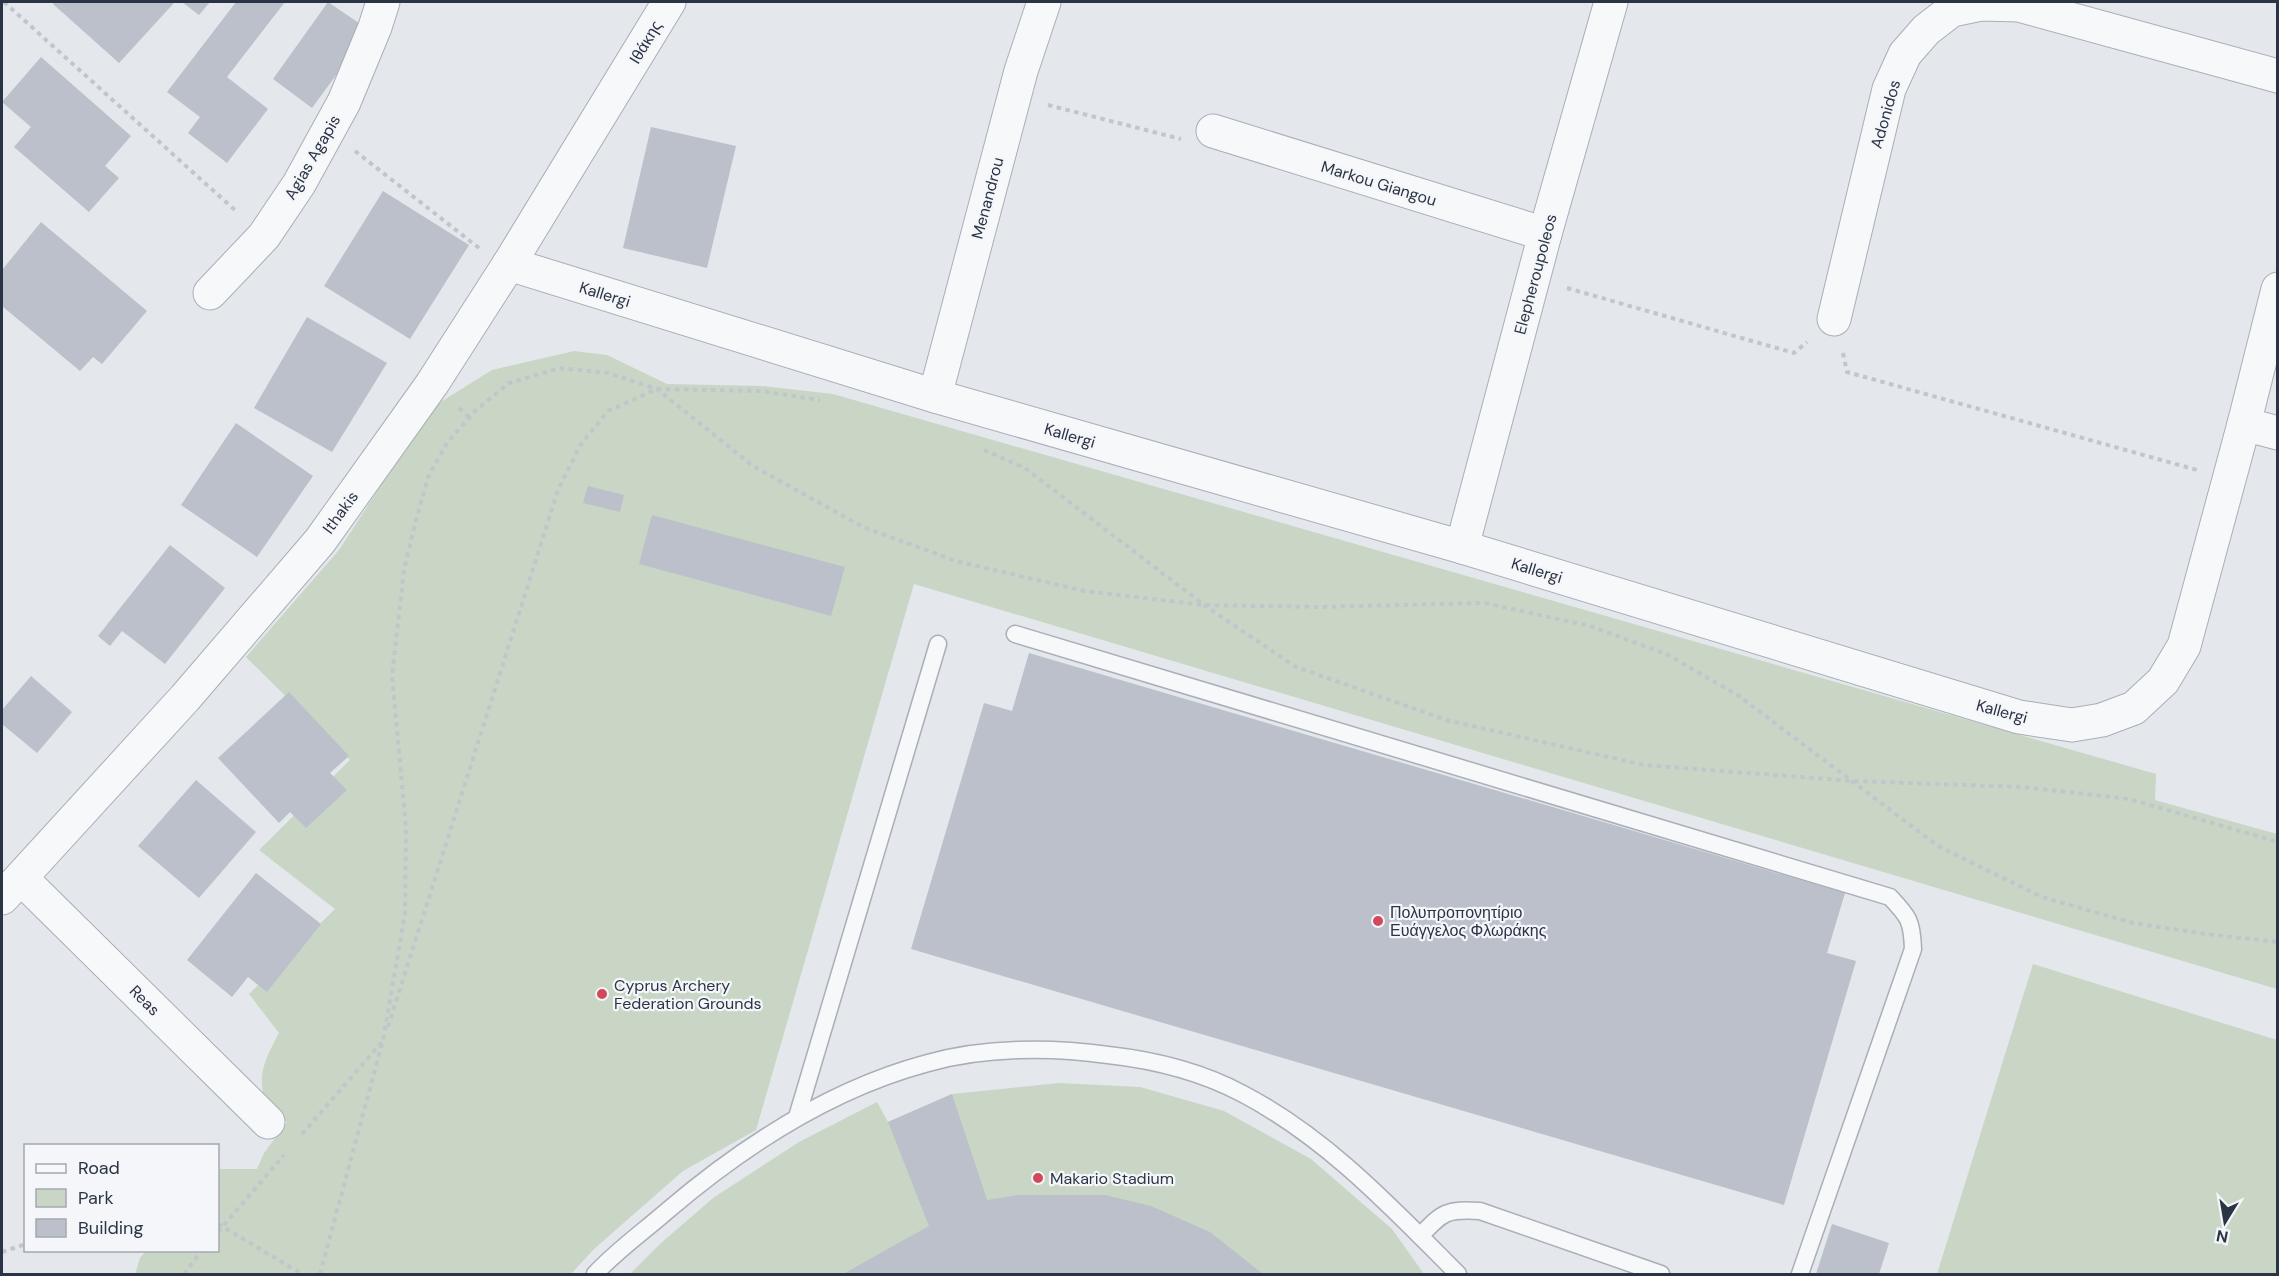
<svg xmlns="http://www.w3.org/2000/svg" width="2279" height="1276" viewBox="0 0 2279 1276" font-family="'DM Sans',sans-serif">
<rect width="100%" height="100%" fill="#e4e7ec"/>
<g fill="#c9d6c5">
<path d="M574 351 607 355 667 384 763 386 833 394 2156 774 2155 800 2277 834V989L914 584 756 1130 683 1171 594 1249 571 1274H135L140 1258 146 1251 218 1250V1169H257L264 1153 287 1122C281 1117 271 1112 268 1106 254 1079 266 1057 279 1033L249 994 335 909 259 850 350 760 246 657 339 550 431 408 492 370Z"/>
<polygon points="2033,964 2277,1040 2277,1274 1937,1274"/>
<polygon points="1059,1083 1140,1087 1224,1111 1311,1159 1392,1229 1424,1274 630,1274 660,1244 713,1198 799,1142 877,1102 888,1122 952,1094"/>
</g>
<g fill="#bbc0ca">
<polygon points="55,2 172,2 174,3 119,63 53,4"/>
<polygon points="182,2 210,2 199,15"/>
<polygon points="236,2 285,2 227,77 268,109 227,163 188,133 200,117 167,92"/>
<polygon points="328,2 369,30 312,108 273,79"/>
<polygon points="41,57 131,136 105,166 119,178 89,212 14,147 31,127 2,102"/>
<polygon points="651,127 736,146 707,268 623,248"/>
<polygon points="383,191 469,245 410,339 324,286"/>
<polygon points="41,222 147,311 102,364 93,357 80,371 2,306 2,270"/>
<polygon points="307,317 387,363 332,452 254,408"/>
<polygon points="236,423 313,476 257,557 181,505"/>
<polygon points="588,486 624,495 620,512 583,503"/>
<polygon points="652,515 845,567 831,616 639,564"/>
<polygon points="170,545 225,588 165,664 122,631 110,646 98,636"/>
<polygon points="1029,653 1845,893 1827,953 1856,961 1784,1205 911,949 984,703 1012,711"/>
<polygon points="31,676 72,712 37,753 2,724 2,710"/>
<polygon points="289,692 349,756 330,773 347,790 306,828 290,812 279,823 218,758"/>
<polygon points="196,780 256,832 199,898 138,846"/>
<polygon points="256,873 321,924 267,992 248,977 232,997 187,960"/>
<polygon points="952,1094 987,1200 1018,1195 1105,1195 1151,1206 1210,1232 1263,1274 843,1274 929,1226 888,1122"/>
<polygon points="1832,1224 1889,1243 1879,1274 1816,1274"/>
</g>
<g fill="none" stroke-linecap="round" stroke-linejoin="round">
<g stroke="#a9aeb7" stroke-width="19">
<g id="lane">
<path d="M1015 634 1890 897C1909 917 1912 921 1913 949L1800 1274"/>
<polyline points="797,1117 938,644"/>
<path d="M1420 1236C1443 1212 1446 1209 1480 1211L1661 1274"/>
<path d="M595 1274C616 1251 643 1232 667 1211 743 1146 830 1089 928 1063 984 1047 1051 1047 1108 1055 1153 1060 1202 1072 1243 1094 1327 1138 1392 1208 1458 1274"/>
</g>
</g>
<g stroke="#a9aeb7" stroke-width="35">
<g id="street">
<polyline points="1213,131 1545,234"/>
<polyline points="509,264 935,396 1462,547 2019,717 2072,725 2102,720 2134,708 2163,681 2184,646 2244,424 2278,289"/>
<polyline points="210,293 264,236 299,184 344,102 375,27 383,2"/>
<polyline points="1834,319 1889,89 1905,54 1926,30 1952,10 1981,4 2019,5 2278,76"/>
<polyline points="935,396 1021,71 1044,2"/>
<polyline points="2244,424 2278,433"/>
<polyline points="1462,547 1545,234 1611,2"/>
<polyline points="21,878 268,1122"/>
<polyline points="2,898 185,698 320,541 432,384 509,264 669,2"/>
</g>
</g>
<g stroke="#c2c5cb" stroke-width="4" stroke-dasharray="4.5 4.5" stroke-linecap="butt">
<polyline points="4,2 237,212"/>
<polyline points="1048,105 1181,139"/>
<polyline points="355,151 479,248"/>
<polyline points="1567,288 1794,353 1807,342"/>
<polyline points="1843,353 1847,372 2197,470"/>
<polyline points="459,408 469,417"/>
<polyline points="984,450 1025,468 1204,605 1296,667 1446,720 1644,765 1853,781 2023,787 2129,799 2278,842"/>
<polyline points="388,1027 558,490 581,444 608,411 657,389 761,391 820,400"/>
<polyline points="302,1134 382,1042"/>
<polyline points="218,1224 302,1274"/>
<polyline points="218,1232 284,1155"/>
<polyline points="2,1252 26,1244"/>
<polyline points="184,1274 202,1250"/>
<polyline points="320,1274 383,1040 405,913 406,828 392,676 404,570 414,528 428,477 447,443 475,411 509,383 560,368 608,373 657,389 753,466 863,527 956,561 1084,591 1204,605 1319,607 1485,603 1590,626 1666,654 1739,696 1938,846 2042,897 2133,923 2206,934 2278,942"/>
</g>
<use href="#lane" stroke="#f7f8fa" stroke-width="16"/>
<use href="#street" stroke="#f7f8fa" stroke-width="33"/>
</g>
<g fill="#d1495b" stroke="#f4f6f9" stroke-width="2">
<circle cx="1378" cy="921" r="6"/>
<circle cx="602" cy="994" r="6"/>
<circle cx="1038" cy="1178" r="6"/>
</g>
<g text-anchor="middle" stroke-width="4.5" stroke-linejoin="round" paint-order="stroke">
<g font-size="16" fill="#2b3445" stroke="#f4f6f9">
<text transform="translate(645 42) rotate(-59)" y="6">Ιθάκης</text>
<text transform="translate(1885 114) rotate(-74)" y="6">Adonidos</text>
<text transform="translate(312 157) rotate(-60)" y="6">Agias Agapis</text>
<text transform="translate(1379 183) rotate(17)" y="6">Markou Giangou</text>
<text transform="translate(987 198) rotate(-75)" y="6">Menandrou</text>
<text transform="translate(1535 274) rotate(-75)" y="6">Elepheroupoleos</text>
<text transform="translate(605 294) rotate(17)" y="6">Kallergi</text>
<text transform="translate(1070 435) rotate(16)" y="6">Kallergi</text>
<text transform="translate(340 512) rotate(-54)" y="6">Ithakis</text>
<text transform="translate(1537 570) rotate(17)" y="6">Kallergi</text>
<text transform="translate(2002 711) rotate(15)" y="6">Kallergi</text>
<text transform="translate(145 1000) rotate(45)" y="6">Reas</text>
</g>
<g font-size="16" fill="#2b3445" stroke="#f4f6f9" text-anchor="start">
<text x="1390" y="918">Πολυπροπονητίριο<tspan x="1390" dy="18">Ευάγγελος Φλωράκης</tspan></text>
<text x="614" y="991">Cyprus Archery<tspan x="614" dy="18">Federation Grounds</tspan></text>
<text x="1050" y="1184">Makario Stadium</text>
</g>
</g>
<rect width="2279" height="1276" fill="none" stroke="#2b3445" stroke-width="6"/>
<rect x="24" y="1144" width="195" height="108" fill="#f4f6f9" stroke="#a4a8b1" stroke-width="1.5"/>
<rect x="36" y="1164" width="30" height="9" fill="#f7f8fa" stroke="#a4a8b1" stroke-width="1.5"/>
<text x="78" y="1174" font-size="18" fill="#2b3445">Road</text>
<rect x="36" y="1189" width="30" height="18" fill="#c9d6c5" stroke="#a4a8b1" stroke-width="1.5"/>
<text x="78" y="1204" font-size="18" fill="#2b3445">Park</text>
<rect x="36" y="1219" width="30" height="18" fill="#bbc0ca" stroke="#a4a8b1" stroke-width="1.5"/>
<text x="78" y="1234" font-size="18" fill="#2b3445">Building</text>
<g transform="translate(2225 1222) rotate(191)" stroke="#f4f6f9" stroke-width="4.5" paint-order="stroke">
<path d="M0-4.5L10 22L0 15L-10 22Z" fill="#2b3445"/>
<text y="-9" font-size="16" font-weight="bold" text-anchor="middle" fill="#2b3445">N</text>
</g>
</svg>
